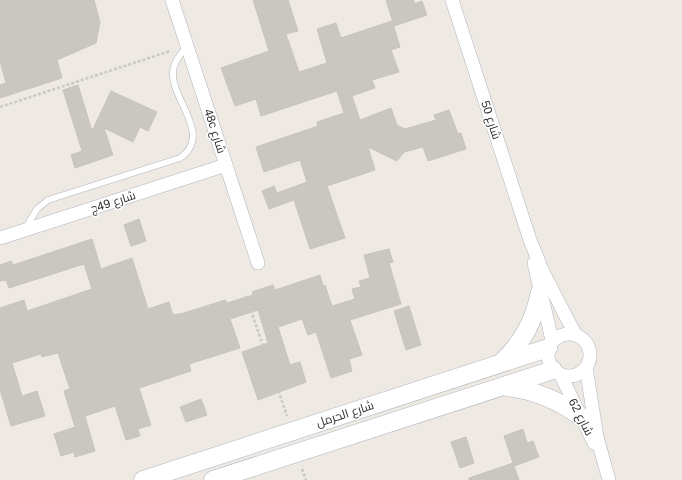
<svg xmlns="http://www.w3.org/2000/svg" width="682" height="480" viewBox="0 0 682 480" font-family="Helvetica,Cairo,sans-serif">
<rect width="100%" height="100%" fill="#eee9e2"/>
<g fill="#cac7c0" stroke="#cac4bb">
<polygon points="0,0 94,0 100,22 96,43 57,60 62,78 0,98 0,85 6,83 0,61"/>
<polygon points="253,0 288,0 298,31 286,34 299,72 327,63 317,29 336,23 341,38 392,21 400,47 391,50 399,72 372,80 375,88 352,96 360,120 391,108 397,125 405,129 436,120 434,115 449,110 458,134 461,133 466,149 428,161 423,147 404,152 397,161 368,147 375,170 327,186 345,238 310,249 294,200 269,209 262,191 274,186 277,193 307,182 300,160 264,172 256,147 318,126 317,122 344,113 337,91 261,116 256,99 235,106 221,68 269,51"/>
<polygon points="386,0 414,0 414,4 422,1 427,15 394,26"/>
<polygon points="78,85 92,131 111,91 157,112 148,131 140,127 133,142 104,128 113,155 75,168 71,155 82,151 63,90"/>
<polygon points="139,219 146,241 131,246 124,225"/>
<polygon points="92,239 101,269 132,258 148,309 169,302 173,315 184,313 225,300 227,303 253,295 252,292 273,285 275,290 320,275 323,286 325,285 332,306 355,299 352,289 361,287 359,281 370,278 364,255 389,249 393,262 389,263 401,304 350,320 362,355 349,359 352,371 331,378 316,332 308,335 302,319 278,327 290,365 300,362 306,382 258,400 242,352 268,343 258,310 230,319 240,348 189,364 191,371 139,388 151,425 138,429 140,436 126,440 115,406 85,416 95,451 75,457 74,452 61,456 54,434 75,427 64,391 70,389 58,353 42,357 41,354 12,363 22,396 37,391 45,416 11,426 0,390 0,308 24,300 27,311 92,289 84,264 9,288 6,280 0,281 0,265 11,261 13,265"/>
<polygon points="409,306 421,345 406,350 394,311"/>
<polygon points="201,399 207,415 186,422 180,407"/>
<polygon points="523,429 527,443 533,441 539,457 514,466 519,480 469,480 469,478 513,463 504,436"/>
<polygon points="466,437 474,463 460,468 451,442"/>
</g>
<g fill="none" stroke-linecap="round" stroke-linejoin="round">
<g stroke="#b2b4bd" stroke-width="7">
<path id="lane" d="M25 229 37 209 48 200 180 158C213 135 172 101 173 73 173 62 181 54 187 46"/>
</g>
<g stroke="#b2b4bd" stroke-width="14">
<g id="street">
<polyline points="172,0 258,263"/>
<polyline points="452,0 530,240 543,272 575,334"/>
<polyline points="0,238 226,165"/>
<polyline points="534,263 552,340"/>
<circle cx="569" cy="355" r="21"/>
<polyline points="586,367 597,437 609,480"/>
<polyline points="560,374 594,443"/>
</g>
</g>
<g stroke="#b2b4bd" stroke-width="19">
<g id="secondary">
<path d="M502 362C523 342 534 321 540 292"/>
<path d="M507 387C534 390 558 400 580 416"/>
<polyline points="143,480 548,348"/>
<polyline points="213,480 553,370"/>
</g>
</g>
<g stroke="#c9c9c9" stroke-width="2.5" stroke-dasharray="3 2" stroke-linecap="butt">
<polyline points="0,107 170,51"/>
<polyline points="246,296 287,416"/>
<polyline points="302,469 306,480"/>
</g>
<use href="#lane" stroke="#fff" stroke-width="6"/>
<use href="#street" stroke="#fff" stroke-width="13"/>
<use href="#secondary" stroke="#fff" stroke-width="18"/>
</g>
<g text-anchor="middle" stroke-width="3" stroke-linejoin="round" paint-order="stroke">
<g font-size="12" fill="#2e2e2e" stroke="#fff">
<text transform="translate(491 120) rotate(72)" y="4">شارع 50</text>
<text transform="translate(215 131) rotate(72)" y="4">48c شارع</text>
<text transform="translate(113 202) rotate(-18)" y="4">شارع 49ج</text>
<text transform="translate(345 414) rotate(-18)" y="4">شارع الحرمل</text>
<text transform="translate(581 417) rotate(63)" y="4">شارع 62</text>
</g>
</g>
</svg>
